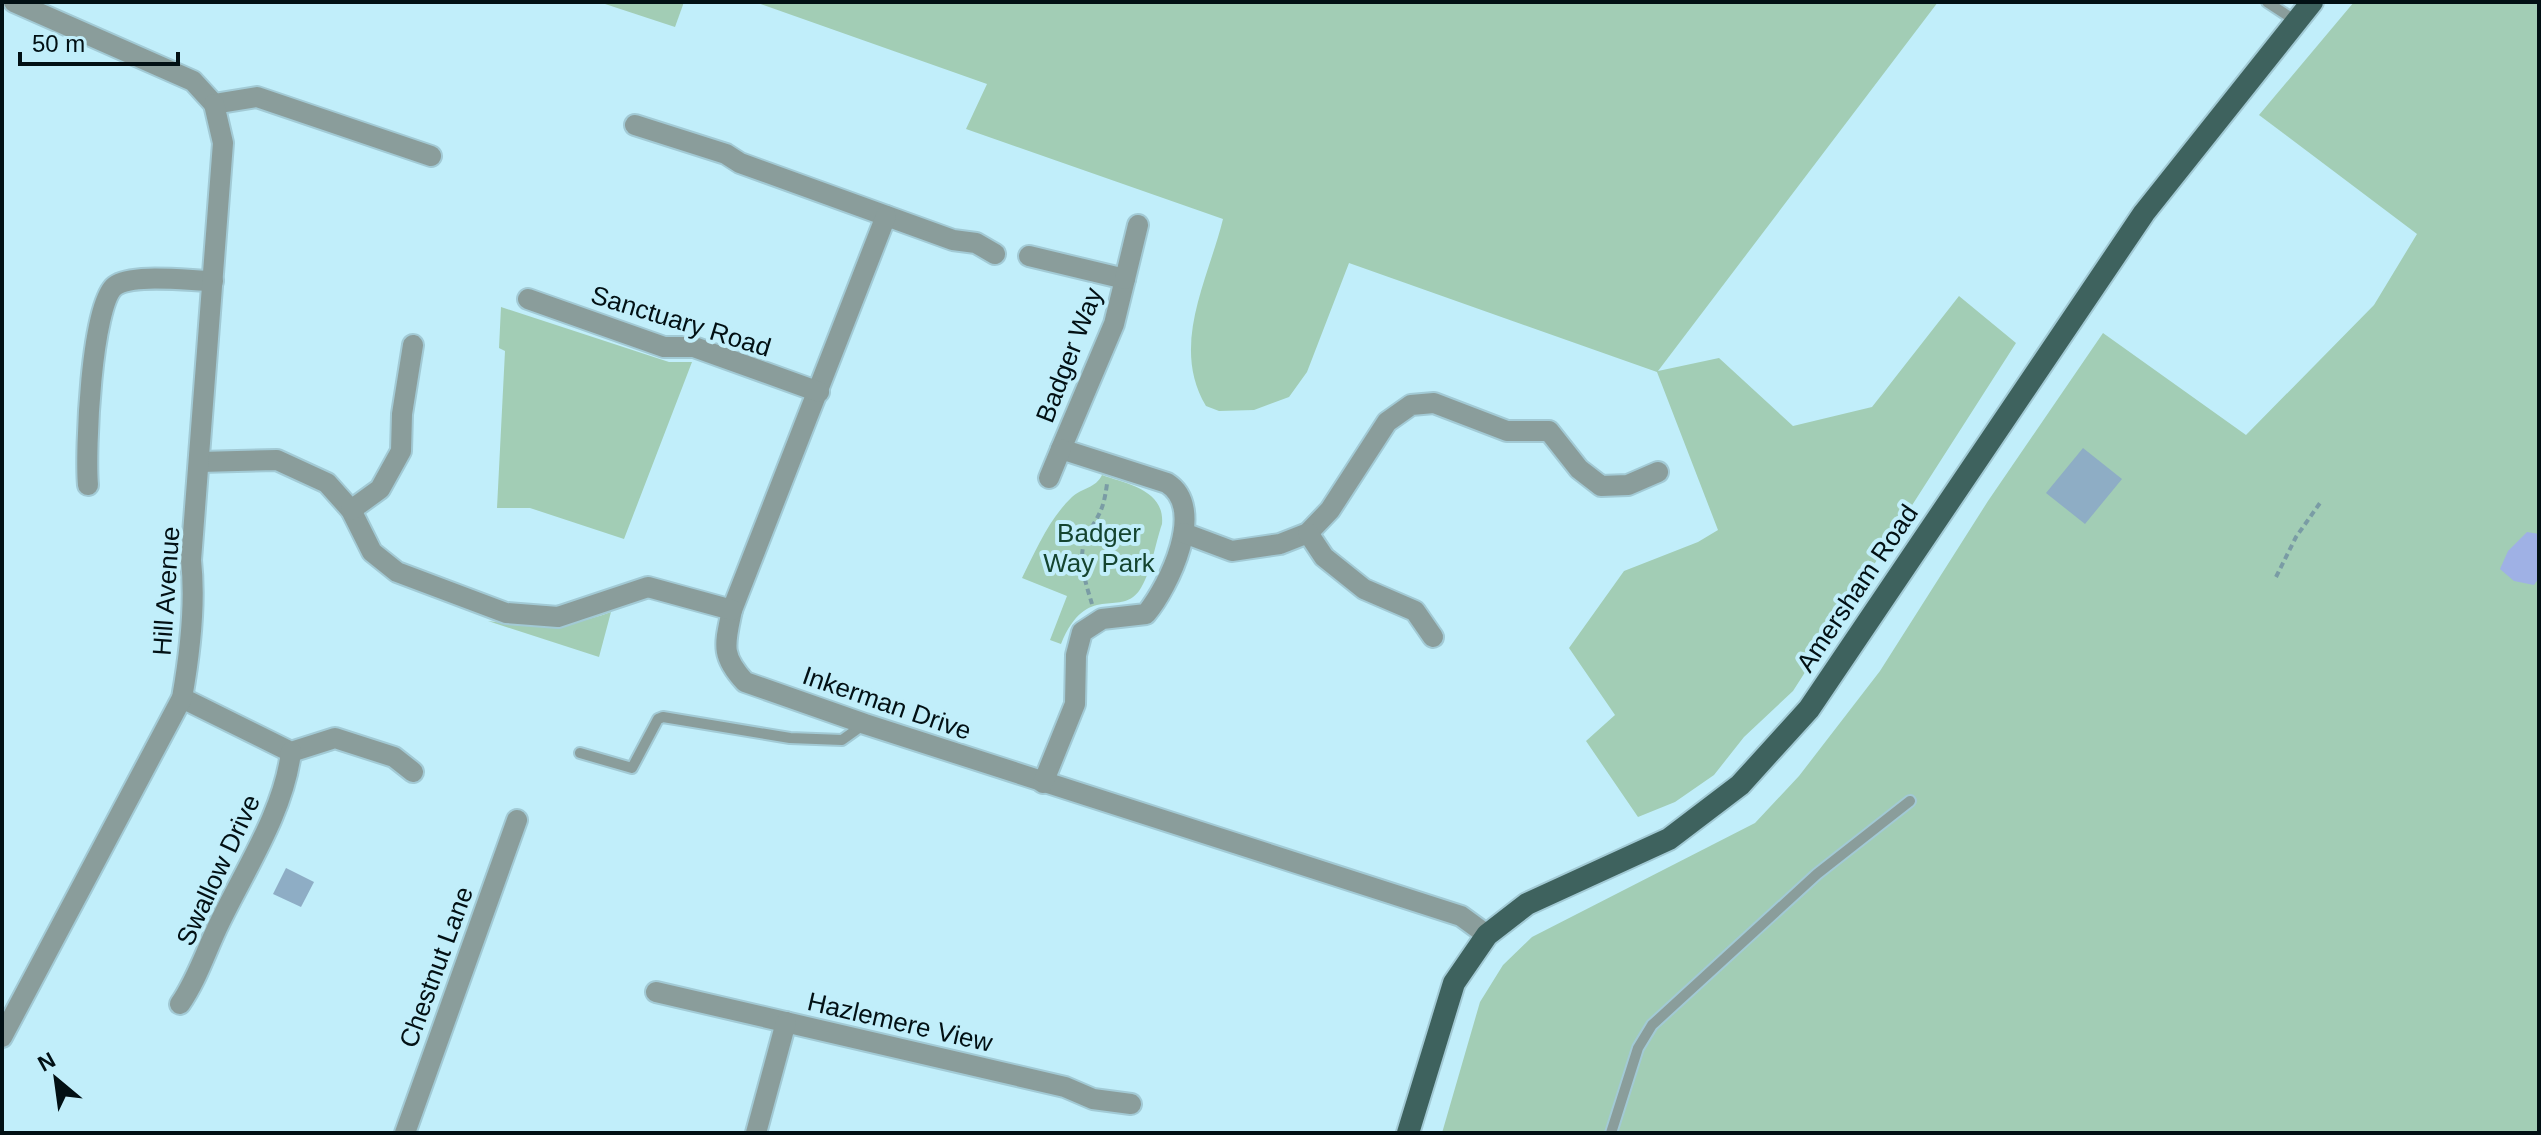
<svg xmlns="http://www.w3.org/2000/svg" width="2541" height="1135" viewBox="0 0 2541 1135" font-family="Arial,sans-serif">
<rect width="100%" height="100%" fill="#c1eefa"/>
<g fill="#a2cdb5">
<polygon points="599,2 684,2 675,27"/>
<path d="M755 2H1938L1658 371 1719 358 1793 426 1872 407 1959 296 2016 343 1793 691 1744 737 1714 775 1675 802 1638 817 1586 741 1615 715 1569 648 1624 571 1698 542 1718 530 1657 372 1349 263 1307 372 1289 397 1254 410 1219 411 1206 406C1170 346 1208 280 1223 219L966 129 987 84Z"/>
<polygon points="2354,2 2539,2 2539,1133 1442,1133 1480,1002 1503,965 1532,937 1755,823 1799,776 1880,671 1988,501 2103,333 2246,435 2374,305 2417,234 2259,115"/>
<polygon points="501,307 669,362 692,362 624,539 530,508 497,508 505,351 499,348"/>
<path d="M1102 475C1127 484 1165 490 1162 524 1155 544 1151 574 1139 591 1119 618 1087 581 1061 644L1050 640 1067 596 1022 578C1036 550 1049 519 1072 497 1082 488 1096 488 1102 475Z"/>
<path d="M611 612 599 657 488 621C536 628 564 629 611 612Z"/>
</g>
<polygon fill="#9fb1e5" points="2527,532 2539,534 2539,578 2534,585 2514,581 2500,569 2508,551"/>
<g fill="#8eadc5">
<polygon points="2083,448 2122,479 2085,524 2046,493"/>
<polygon points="286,868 314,882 301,907 273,894"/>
</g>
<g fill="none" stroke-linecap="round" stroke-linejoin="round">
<g stroke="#a2cad5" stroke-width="14">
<g id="service">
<polyline points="2267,2 2296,21"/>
<polyline points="580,753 632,768 658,719 663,717 790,738 842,740 863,725"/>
<polyline points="1611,1133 1638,1048 1652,1025 1817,874 1910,801"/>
</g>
</g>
<g stroke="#a2cad5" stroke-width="24">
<g id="minor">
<polyline points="14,2 193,81 214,104 257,97 431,156"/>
<polyline points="635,125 726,154 740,163 953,240 976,243 995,254"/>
<path d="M886 216 732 610C725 644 720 655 745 682L865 724 1461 916 1487 935"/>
<path d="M1029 256 1125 279 1114 324 1061 449 1167 483C1207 508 1169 586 1146 614L1102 619 1082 632 1076 655 1075 704 1043 783"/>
<polyline points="1125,279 1138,225"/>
<polyline points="528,299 664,347 694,347 819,392"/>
<polyline points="200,462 277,460 327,483 351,510 372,552 397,572 506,613 558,617 648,587 732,610"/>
<polyline points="1049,478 1061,449"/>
<path d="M88 485C85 453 91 304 115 286 132 273 191 281 213 281"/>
<polyline points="351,510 380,489 401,451 402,414 413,345"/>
<polyline points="1184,533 1232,551 1280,544 1308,533 1330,510 1387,422 1411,405 1434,403 1507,431 1549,431 1579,469 1601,486 1628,485 1658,472"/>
<polyline points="1308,533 1324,557 1364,589 1415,611 1433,637"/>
<polyline points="182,698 291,752 335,738 394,757 413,772"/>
<polyline points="656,992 1065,1087 1093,1099 1131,1104"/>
<path d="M180 1004C198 978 206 950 220 922 246 868 284 811 291 752"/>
<path d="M2 1037 182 698C190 653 196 605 191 560L223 143 214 104"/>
<polyline points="405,1133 517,820"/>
<polyline points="756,1133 786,1022"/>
</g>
</g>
<g stroke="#a2cad5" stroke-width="26">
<polyline id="primary" points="1408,1133 1454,983 1487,935 1527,904 1669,839 1740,785 1809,709 2144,213 2312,2"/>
</g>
<g stroke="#7a9ca5" stroke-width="4" stroke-dasharray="6 4" stroke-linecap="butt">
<polyline points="2276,577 2296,537 2320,503"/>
<path d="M1092 604C1086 584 1076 556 1087 536 1099 513 1103 513 1107 484"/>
</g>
<use href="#service" stroke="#8a9d9b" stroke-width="10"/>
<use href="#minor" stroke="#8a9d9b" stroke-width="20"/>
<use href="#primary" stroke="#3e625e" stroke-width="22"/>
</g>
<g text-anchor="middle" stroke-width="8" stroke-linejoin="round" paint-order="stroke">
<g font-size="26" fill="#021014" stroke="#c1eefa">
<text transform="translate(681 321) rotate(17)" y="9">Sanctuary Road</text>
<text transform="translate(1069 355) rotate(-69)" y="9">Badger Way</text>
<text transform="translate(1857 588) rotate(-56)" y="9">Amersham Road</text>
<text transform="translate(166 591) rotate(-86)" y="9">Hill Avenue</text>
<text transform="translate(887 703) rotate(19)" y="9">Inkerman Drive</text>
<text transform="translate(218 870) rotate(-65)" y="9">Swallow Drive</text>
<text transform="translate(436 967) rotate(-70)" y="9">Chestnut Lane</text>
<text transform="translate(900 1022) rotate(13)" y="9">Hazlemere View</text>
</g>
<g font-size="26" fill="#14442f" stroke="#c1eefa">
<text x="1099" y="542">Badger<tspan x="1099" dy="30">Way Park</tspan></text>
</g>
</g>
<rect width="2541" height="1135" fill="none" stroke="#021014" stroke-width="8"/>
<g transform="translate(56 1079) rotate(331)" stroke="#c1eefa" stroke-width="6" paint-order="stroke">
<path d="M0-6L14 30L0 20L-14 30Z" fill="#021014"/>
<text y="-12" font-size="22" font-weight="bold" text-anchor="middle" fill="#021014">N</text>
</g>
<path d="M20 52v12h158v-12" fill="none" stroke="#021014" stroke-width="4"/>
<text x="32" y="52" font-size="24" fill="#021014" stroke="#c1eefa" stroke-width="6" paint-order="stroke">50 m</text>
</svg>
